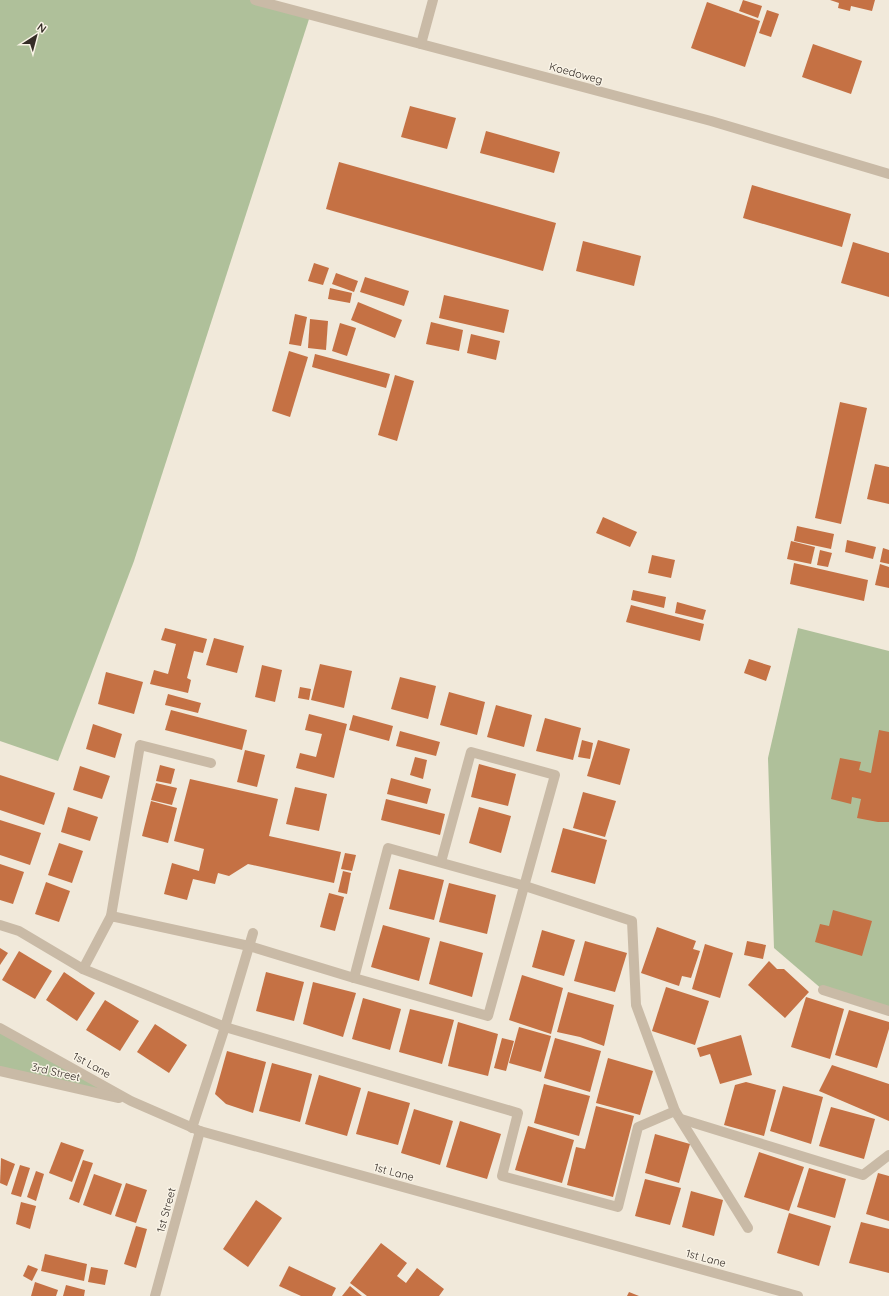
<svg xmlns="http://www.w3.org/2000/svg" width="889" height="1296" viewBox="0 0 889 1296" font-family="Quicksand,sans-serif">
<rect width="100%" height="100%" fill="#f1e9da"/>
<g fill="#afc09a">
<polygon points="0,0 255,0 310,16 134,561 58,761 0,741"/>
<polygon points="798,628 889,651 889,1011 823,990 774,948 768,758"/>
<polygon points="0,1028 131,1101 0,1071"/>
</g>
<g fill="#c57144">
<polygon points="743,0 762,6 758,18 739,11"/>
<polygon points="830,0 875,0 872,11 851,6 850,11 838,8 839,3"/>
<polygon points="707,2 760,21 745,67 691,48"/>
<polygon points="767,10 779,14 771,37 759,33"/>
<polygon points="813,44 862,61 851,94 802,77"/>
<polygon points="410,106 456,118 447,149 401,137"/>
<polygon points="486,131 560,152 554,173 480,153"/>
<polygon points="339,162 556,223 543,271 326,209"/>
<polygon points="752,185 851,214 842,247 743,218"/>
<polygon points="583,241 641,256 634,286 576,271"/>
<polygon points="853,242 889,253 889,297 841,283"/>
<polygon points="314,263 329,268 323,285 308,281"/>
<polygon points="336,273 358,281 354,292 332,284"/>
<polygon points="365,277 409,291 404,306 360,292"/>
<polygon points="330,288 352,293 350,303 328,299"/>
<polygon points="444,295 509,310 504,333 439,318"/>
<polygon points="358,302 402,320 395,338 351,320"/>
<polygon points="295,314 307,317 301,346 289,344"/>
<polygon points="310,319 328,321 326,350 308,348"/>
<polygon points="431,322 463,330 459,351 426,344"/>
<polygon points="340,323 356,328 347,356 332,351"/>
<polygon points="471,334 500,341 496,360 467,353"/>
<polygon points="289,351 308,357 290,417 272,411"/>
<polygon points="315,354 390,374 386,388 312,367"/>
<polygon points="395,375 414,381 397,441 378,435"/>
<polygon points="840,402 867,408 841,524 815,518"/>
<polygon points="875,464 889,467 889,504 867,499"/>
<polygon points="603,517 637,532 630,547 596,533"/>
<polygon points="797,526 834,534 831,549 794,541"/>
<polygon points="847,540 876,547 873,559 845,552"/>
<polygon points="791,541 815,547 811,564 787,559"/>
<polygon points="883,548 889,550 889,564 880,562"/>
<polygon points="820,550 832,553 828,567 817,565"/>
<polygon points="652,555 675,560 671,578 648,573"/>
<polygon points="794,563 868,580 864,601 790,584"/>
<polygon points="880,564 889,567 889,588 875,585"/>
<polygon points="633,590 666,597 664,608 631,600"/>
<polygon points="677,602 706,610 703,620 675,613"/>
<polygon points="631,605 704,624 700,641 626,622"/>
<polygon points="165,628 207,639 203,653 194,651 187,678 191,680 188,693 150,684 154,670 168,674 176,644 161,640"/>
<polygon points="214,638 244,646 237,673 206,665"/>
<polygon points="749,659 771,666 766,681 744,673"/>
<polygon points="320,664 352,671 344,708 311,700"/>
<polygon points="262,665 282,670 275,702 255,697"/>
<polygon points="106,672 143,682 134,714 98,704"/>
<polygon points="400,677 436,686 428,719 391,709"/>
<polygon points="300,687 311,689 309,700 298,698"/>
<polygon points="449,692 485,702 477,735 440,725"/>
<polygon points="168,694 201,703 198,713 165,705"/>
<polygon points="496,705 532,715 524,747 487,737"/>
<polygon points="171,710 247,730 242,750 165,730"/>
<polygon points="309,714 347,724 334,778 296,768 300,753 316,757 322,734 305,730"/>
<polygon points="353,715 393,726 389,741 349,730"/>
<polygon points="545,718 581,728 573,760 536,751"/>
<polygon points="93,724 122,734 115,758 86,749"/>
<polygon points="879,730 889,732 889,822 878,822 857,818 861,799 852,797 851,804 831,799 840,758 861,762 859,770 871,773"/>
<polygon points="400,731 440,742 436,756 396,746"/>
<polygon points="582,740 593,743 590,759 578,757"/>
<polygon points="598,740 630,749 620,785 587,776"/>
<polygon points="245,750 265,755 257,787 237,782"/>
<polygon points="415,757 427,760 423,779 410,775"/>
<polygon points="479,764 516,774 508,806 471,797"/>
<polygon points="160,765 175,769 171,784 156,781"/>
<polygon points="80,766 110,776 102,799 73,790"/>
<polygon points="0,775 55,793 44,825 0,810"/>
<polygon points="391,778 431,789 427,804 387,794"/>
<polygon points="190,779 278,799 269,836 341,852 334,883 248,864 229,876 218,873 215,884 193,879 187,900 164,894 172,863 199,871 204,849 174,841"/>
<polygon points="156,783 177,788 172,805 151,800"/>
<polygon points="295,787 327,794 319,831 286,824"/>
<polygon points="583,792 616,801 605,837 573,828"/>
<polygon points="386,799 445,814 440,835 381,820"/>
<polygon points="151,801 177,808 168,843 142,836"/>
<polygon points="68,807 98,817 90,841 61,832"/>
<polygon points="479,807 511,816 501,853 469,843"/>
<polygon points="0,820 41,833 30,865 0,855"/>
<polygon points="563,828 607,840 595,884 551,872"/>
<polygon points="59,843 83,851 72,883 48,875"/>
<polygon points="345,853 356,855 352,871 341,869"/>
<polygon points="0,864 24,872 13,904 0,900"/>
<polygon points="399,869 444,880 434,920 389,909"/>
<polygon points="343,871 351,873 347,894 338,892"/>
<polygon points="46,882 70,891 59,922 35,914"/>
<polygon points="449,883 496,895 487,934 439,922"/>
<polygon points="329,893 344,897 335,931 320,927"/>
<polygon points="833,910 872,921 862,956 815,942 820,924 829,926"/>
<polygon points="383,925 430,938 419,981 371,967"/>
<polygon points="657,927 696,941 693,949 700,951 691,978 682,976 679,986 641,973"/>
<polygon points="542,930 575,940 564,976 532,967"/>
<polygon points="440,941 483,953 472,997 429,984"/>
<polygon points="585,941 627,953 615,992 574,981"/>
<polygon points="747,941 766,945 763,959 744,955"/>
<polygon points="705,944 733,953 720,998 692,989"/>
<polygon points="0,948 8,953 0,965"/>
<polygon points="19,951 52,971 35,999 2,980"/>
<polygon points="769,961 777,969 784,969 809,992 785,1018 748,985"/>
<polygon points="64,972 95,993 77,1021 46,1000"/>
<polygon points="266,972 304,982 294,1021 256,1011"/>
<polygon points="522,975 563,988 551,1034 509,1020"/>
<polygon points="313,982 356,993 343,1037 303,1024"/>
<polygon points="666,987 709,1001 695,1045 652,1031"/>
<polygon points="568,992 614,1005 604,1046 580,1037 557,1032"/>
<polygon points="806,997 844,1009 830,1059 791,1047"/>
<polygon points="363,998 401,1009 390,1050 352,1039"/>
<polygon points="105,1000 139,1021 120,1051 86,1030"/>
<polygon points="410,1009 454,1020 442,1064 399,1052"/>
<polygon points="849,1010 889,1022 889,1029 877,1068 835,1055"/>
<polygon points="458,1022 498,1034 488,1076 448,1066"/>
<polygon points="155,1024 187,1045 169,1073 137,1052"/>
<polygon points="519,1027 551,1036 541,1072 509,1063"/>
<polygon points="741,1035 752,1075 720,1084 710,1054 700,1057 697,1048"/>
<polygon points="502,1038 514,1041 506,1071 494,1068"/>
<polygon points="555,1038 601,1051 590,1092 544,1078"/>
<polygon points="227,1051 266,1062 253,1113 226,1104 215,1094"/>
<polygon points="608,1058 653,1071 640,1115 596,1103"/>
<polygon points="272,1063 312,1074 300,1122 259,1111"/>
<polygon points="832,1065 889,1084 889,1121 819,1091"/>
<polygon points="319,1075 361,1088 347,1136 305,1124"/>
<polygon points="746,1082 776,1090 764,1136 724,1125 735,1085"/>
<polygon points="544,1084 590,1096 579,1136 534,1123"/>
<polygon points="783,1086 823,1097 811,1144 770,1131"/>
<polygon points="368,1091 410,1103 398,1145 356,1134"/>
<polygon points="596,1106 634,1116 613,1197 567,1185 576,1147 585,1149"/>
<polygon points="831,1107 875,1119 864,1159 819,1146"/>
<polygon points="414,1109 453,1121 440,1165 401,1153"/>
<polygon points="460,1121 501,1134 487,1179 446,1167"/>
<polygon points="528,1126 574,1140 562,1183 515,1170"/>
<polygon points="655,1134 690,1144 679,1183 645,1173"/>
<polygon points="61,1142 84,1150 72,1182 49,1173"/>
<polygon points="759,1152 804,1167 789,1211 744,1197"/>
<polygon points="1,1158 15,1164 7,1186 0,1183"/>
<polygon points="83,1160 93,1163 79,1203 69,1199"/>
<polygon points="20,1165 30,1168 21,1197 11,1194"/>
<polygon points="809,1168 846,1179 835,1218 797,1207"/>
<polygon points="36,1171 44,1174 36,1201 27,1197"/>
<polygon points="878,1173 889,1176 889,1221 866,1214"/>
<polygon points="94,1174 122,1184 111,1215 83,1205"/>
<polygon points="645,1179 681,1188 670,1225 635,1216"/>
<polygon points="126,1183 147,1190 136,1223 115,1216"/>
<polygon points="691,1191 723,1200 714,1236 682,1227"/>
<polygon points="256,1200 282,1218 248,1267 223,1249"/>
<polygon points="21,1202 36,1206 30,1229 16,1224"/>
<polygon points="789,1213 831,1226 819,1266 777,1253"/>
<polygon points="861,1222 889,1229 889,1273 849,1263"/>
<polygon points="136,1226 147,1229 136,1268 124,1264"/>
<polygon points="381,1243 407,1263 397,1276 406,1283 417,1268 444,1289 439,1296 367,1296 350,1283"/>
<polygon points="45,1254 87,1264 84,1281 41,1271"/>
<polygon points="28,1265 38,1269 32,1281 23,1276"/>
<polygon points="289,1266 336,1288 332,1296 301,1296 279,1286"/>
<polygon points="91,1267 108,1270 105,1285 88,1282"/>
<polygon points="35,1282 58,1290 56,1296 31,1296"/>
<polygon points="66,1285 85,1290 84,1296 63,1296"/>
<polygon points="350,1286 362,1296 342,1296"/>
<polygon points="629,1292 639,1296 627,1296"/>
</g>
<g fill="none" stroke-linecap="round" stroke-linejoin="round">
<g stroke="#c9baa6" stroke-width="10">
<polyline points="255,0 711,121 889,174"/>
<polyline points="421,44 433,0"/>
<polyline points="111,916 140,745 211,763"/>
<polyline points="0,925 19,931 83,969 225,1027 518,1113 502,1176 618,1207 638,1127 675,1111"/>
<polyline points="83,969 111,916 249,946 354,978 388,848 525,886 632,921 636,1005 675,1111 748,1228"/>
<polyline points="354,978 488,1016 555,775 471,752 441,862"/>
<polyline points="823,990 889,1011"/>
<polyline points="0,1028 131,1101 200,1131 798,1296"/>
<polyline points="0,1071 119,1098"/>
<polyline points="681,1119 863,1175 889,1155"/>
<polyline points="192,1128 225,1027 253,933"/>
<polyline points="155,1296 200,1131"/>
</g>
</g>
<g text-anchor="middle" stroke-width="3" stroke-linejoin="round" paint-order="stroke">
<g font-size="11" fill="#352d27" stroke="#f9f3e6">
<text transform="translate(576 73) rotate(15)" y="4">Koedoweg</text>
<text transform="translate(92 1065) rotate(29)" y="4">1st Lane</text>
<text transform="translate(56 1072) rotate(13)" y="4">3rd Street</text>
<text transform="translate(394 1172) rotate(15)" y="4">1st Lane</text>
<text transform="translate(166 1210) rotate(-75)" y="4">1st Street</text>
<text transform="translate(706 1258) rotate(15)" y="4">1st Lane</text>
</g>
</g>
<g transform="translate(36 36) rotate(36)" stroke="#f9f3e6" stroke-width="3" paint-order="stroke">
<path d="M0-3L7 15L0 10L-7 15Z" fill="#352d27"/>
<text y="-6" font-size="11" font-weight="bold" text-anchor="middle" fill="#352d27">N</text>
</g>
</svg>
